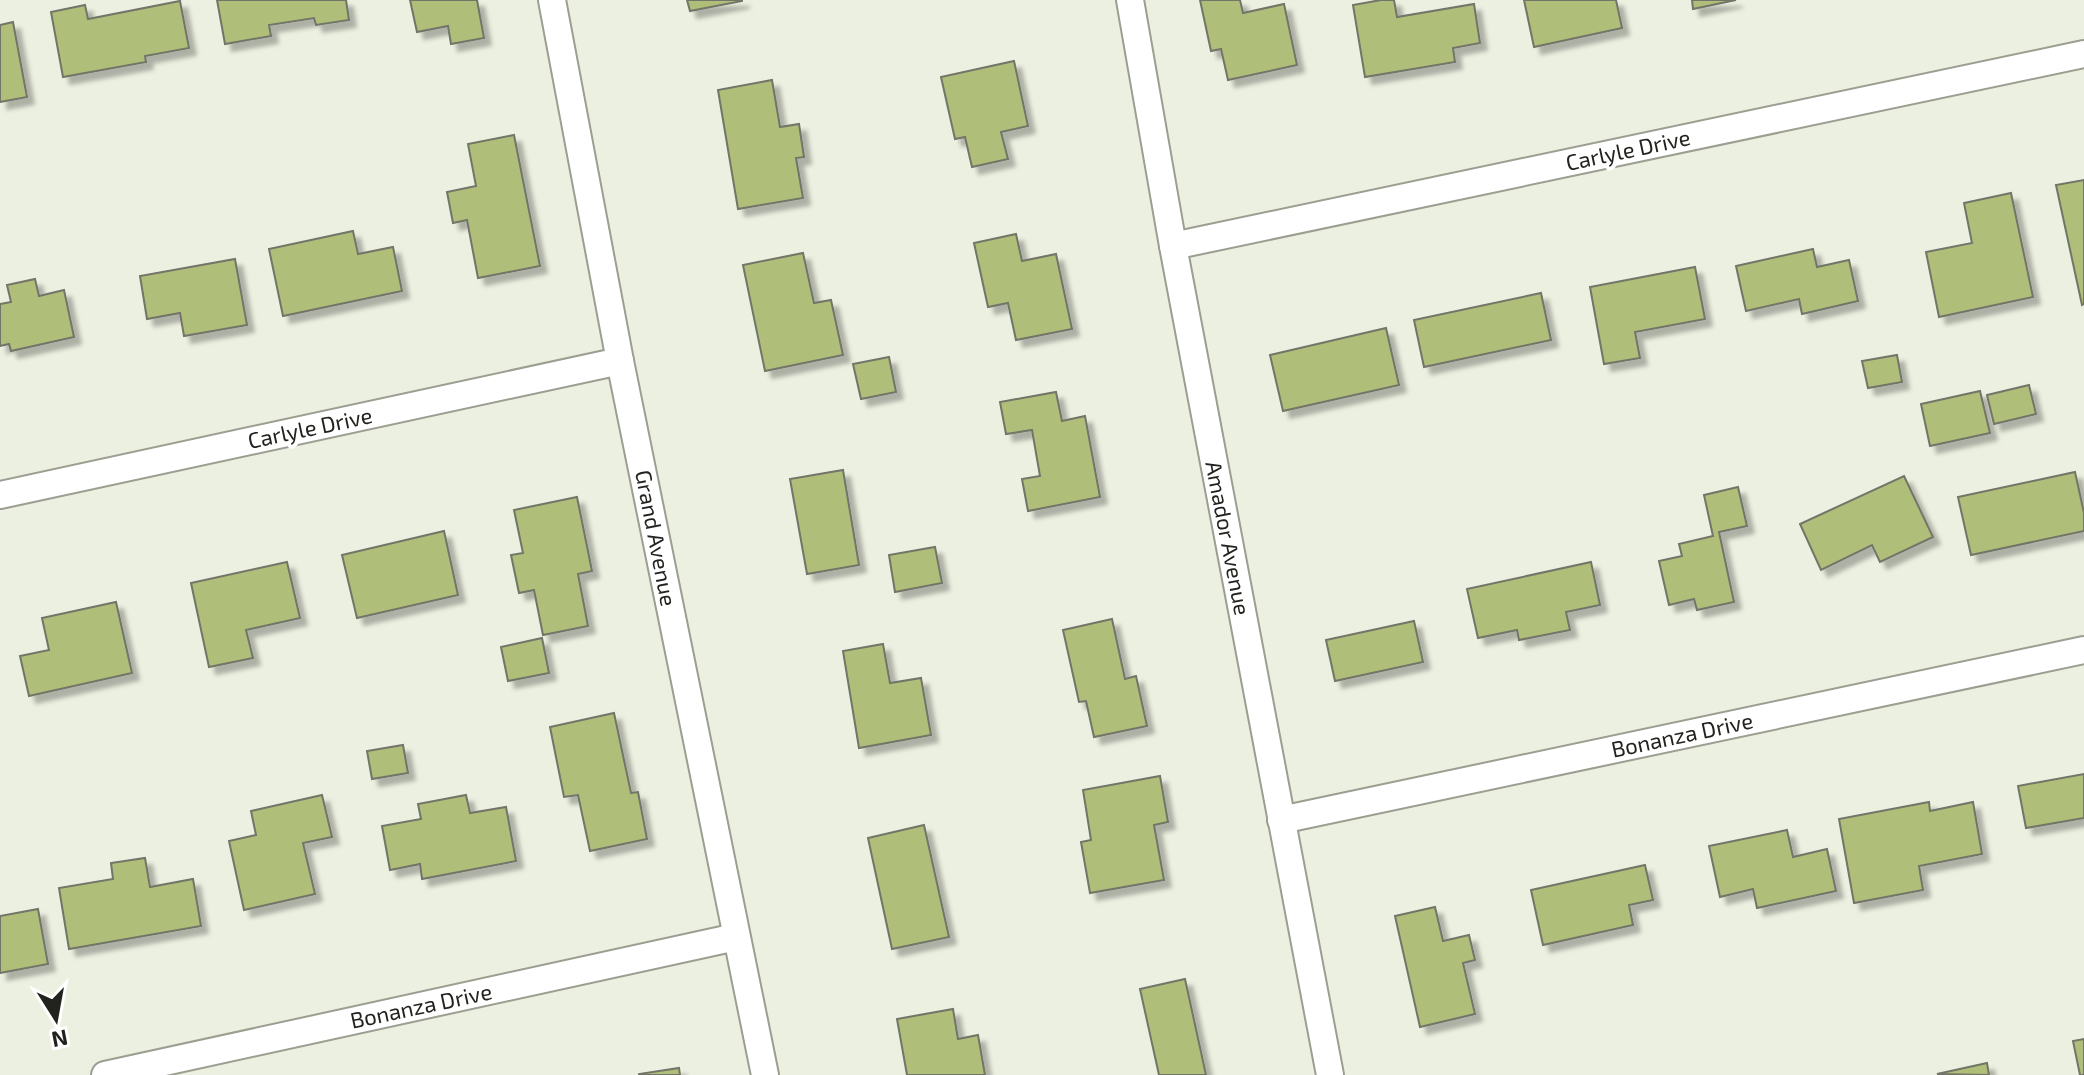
<svg xmlns="http://www.w3.org/2000/svg" width="2084" height="1075" viewBox="0 0 2084 1075" font-family="'Exo 2',sans-serif">
<defs>
<filter id="shadow"><feDropShadow dx="7" dy="7" stdDeviation="2" flood-color="#0004"/></filter>
</defs>
<rect width="100%" height="100%" fill="#ecf0e0"/>
<g fill="#afbe79" stroke="#727568" stroke-width="2" filter="url(#shadow)">
<polygon points="217,0 346,0 349,20 316,25 314,18 269,25 271,36 225,44"/>
<polygon points="410,0 477,0 484,38 451,44 448,26 417,32"/>
<polygon points="687,0 742,0 742,1 690,11"/>
<polygon points="1200,0 1240,0 1243,13 1284,4 1297,65 1228,80 1221,49 1211,51"/>
<polygon points="1381,0 1394,0 1397,17 1474,4 1480,43 1453,48 1455,62 1365,77 1353,5"/>
<polygon points="1524,0 1616,0 1622,28 1534,47"/>
<polygon points="1692,0 1736,0 1693,9"/>
<polygon points="180,1 189,48 145,56 146,62 63,77 51,12 85,5 88,19"/>
<polygon points="13,22 27,97 0,102 0,25"/>
<polygon points="1014,61 1028,126 1001,132 1008,159 972,167 965,137 955,139 941,77"/>
<polygon points="772,80 780,127 799,124 804,157 796,158 803,198 738,209 718,90"/>
<polygon points="514,135 540,266 478,278 467,220 453,223 447,192 476,186 468,144"/>
<polygon points="2084,180 2084,304 2082,305 2056,185"/>
<polygon points="2011,193 2033,297 1939,317 1926,252 1972,243 1964,203"/>
<polygon points="353,231 358,254 393,247 402,291 283,316 269,249"/>
<polygon points="1016,234 1022,261 1056,254 1072,329 1016,340 1008,303 988,307 974,243"/>
<polygon points="1813,249 1817,267 1849,260 1858,301 1802,314 1799,299 1746,311 1736,266"/>
<polygon points="803,253 814,303 831,300 843,355 765,371 743,265"/>
<polygon points="235,259 247,325 184,336 180,313 147,319 140,276"/>
<polygon points="1695,267 1705,319 1635,332 1640,358 1604,364 1590,287"/>
<polygon points="35,279 39,296 64,290 74,337 11,351 9,344 0,346 0,304 11,302 7,285"/>
<polygon points="1541,293 1551,340 1424,367 1414,320"/>
<polygon points="1386,328 1399,385 1283,411 1270,355"/>
<polygon points="1897,355 1902,382 1868,388 1862,361"/>
<polygon points="889,357 896,392 861,399 853,364"/>
<polygon points="2029,385 2036,414 1994,424 1987,395"/>
<polygon points="1980,391 1990,433 1930,446 1921,404"/>
<polygon points="1056,392 1062,421 1085,416 1100,497 1028,511 1022,479 1040,476 1032,430 1006,434 1000,402"/>
<polygon points="843,470 859,565 807,574 790,479"/>
<polygon points="2075,472 2084,513 2084,531 1971,555 1958,497"/>
<polygon points="1904,476 1933,537 1880,562 1872,545 1821,570 1800,524"/>
<polygon points="1738,487 1747,526 1719,532 1734,602 1697,610 1694,599 1669,605 1659,561 1682,556 1679,544 1713,536 1704,495"/>
<polygon points="577,497 592,571 578,574 588,626 543,635 534,590 519,593 511,555 523,553 514,510"/>
<polygon points="444,531 458,595 357,618 342,555"/>
<polygon points="935,547 942,583 895,592 889,555"/>
<polygon points="287,562 300,618 246,630 253,658 209,667 191,583"/>
<polygon points="1591,562 1600,605 1566,612 1570,630 1519,640 1517,630 1478,638 1467,589"/>
<polygon points="116,602 132,673 29,696 20,656 49,650 42,618"/>
<polygon points="1112,619 1125,679 1136,676 1147,726 1094,737 1086,701 1079,702 1063,630"/>
<polygon points="1414,621 1423,662 1335,681 1326,640"/>
<polygon points="542,638 549,673 508,681 501,647"/>
<polygon points="883,644 890,683 921,678 931,735 859,748 843,651"/>
<polygon points="614,713 631,793 638,792 647,839 590,851 578,795 564,797 550,727"/>
<polygon points="403,745 408,773 372,779 367,751"/>
<polygon points="2084,774 2084,818 2026,828 2018,786"/>
<polygon points="1160,776 1168,822 1154,825 1164,880 1090,893 1081,842 1091,840 1083,790"/>
<polygon points="322,795 332,837 303,843 315,894 244,910 229,841 256,835 251,811"/>
<polygon points="466,795 470,813 506,807 516,861 422,879 420,864 390,870 382,826 421,819 418,804"/>
<polygon points="1929,802 1930,811 1973,802 1982,854 1919,866 1923,890 1854,903 1839,819"/>
<polygon points="924,825 949,937 892,949 868,838"/>
<polygon points="1787,830 1793,857 1827,849 1836,891 1757,908 1753,889 1720,897 1709,846"/>
<polygon points="145,858 150,887 193,879 201,926 69,949 59,888 113,879 111,863"/>
<polygon points="1645,865 1653,900 1629,905 1633,925 1543,945 1531,890"/>
<polygon points="1435,907 1443,941 1469,935 1475,960 1463,963 1475,1014 1420,1027 1395,916"/>
<polygon points="38,909 48,964 0,973 0,916"/>
<polygon points="1185,979 1206,1075 1159,1075 1140,989"/>
<polygon points="953,1009 958,1039 978,1035 985,1075 907,1075 897,1019"/>
<polygon points="2084,1039 2084,1075 2080,1075 2073,1041"/>
<polygon points="1987,1063 1989,1075 1937,1074"/>
<polygon points="679,1068 680,1075 639,1075 639,1074"/>
</g>
<g fill="none" stroke-linecap="round" stroke-linejoin="round">
<g stroke="#9b9e90" stroke-width="30">
<g id="street">
<polyline points="552,0 620,361 765,1075"/>
<polyline points="1130,0 1173,246 1330,1075"/>
<polyline points="1173,246 2084,54"/>
<polyline points="0,495 620,361"/>
<polyline points="1281,820 2084,650"/>
<polyline points="105,1075 736,937"/>
</g>
</g>
<use href="#street" stroke="#fff" stroke-width="26"/>
</g>
<g text-anchor="middle" stroke-width="8" stroke-linejoin="round" paint-order="stroke">
<g font-size="22" fill="#22231e" stroke="#fff">
<text transform="translate(1628 150) rotate(-12)" y="8">Carlyle Drive</text>
<text transform="translate(310 428) rotate(-12)" y="8">Carlyle Drive</text>
<text transform="translate(656 538) rotate(79)" y="8">Grand Avenue</text>
<text transform="translate(1228 538) rotate(79)" y="8">Amador Avenue</text>
<text transform="translate(1682 735) rotate(-12)" y="8">Bonanza Drive</text>
<text transform="translate(421 1006) rotate(-12)" y="8">Bonanza Drive</text>
</g>
</g>
<g transform="translate(56 1019) rotate(169)" stroke="#ffffff" stroke-width="6" paint-order="stroke">
<path d="M0-6L14 30L0 20L-14 30Z" fill="#22231e"/>
<text y="-12" font-size="22" font-weight="bold" text-anchor="middle" fill="#22231e">N</text>
</g>
</svg>
